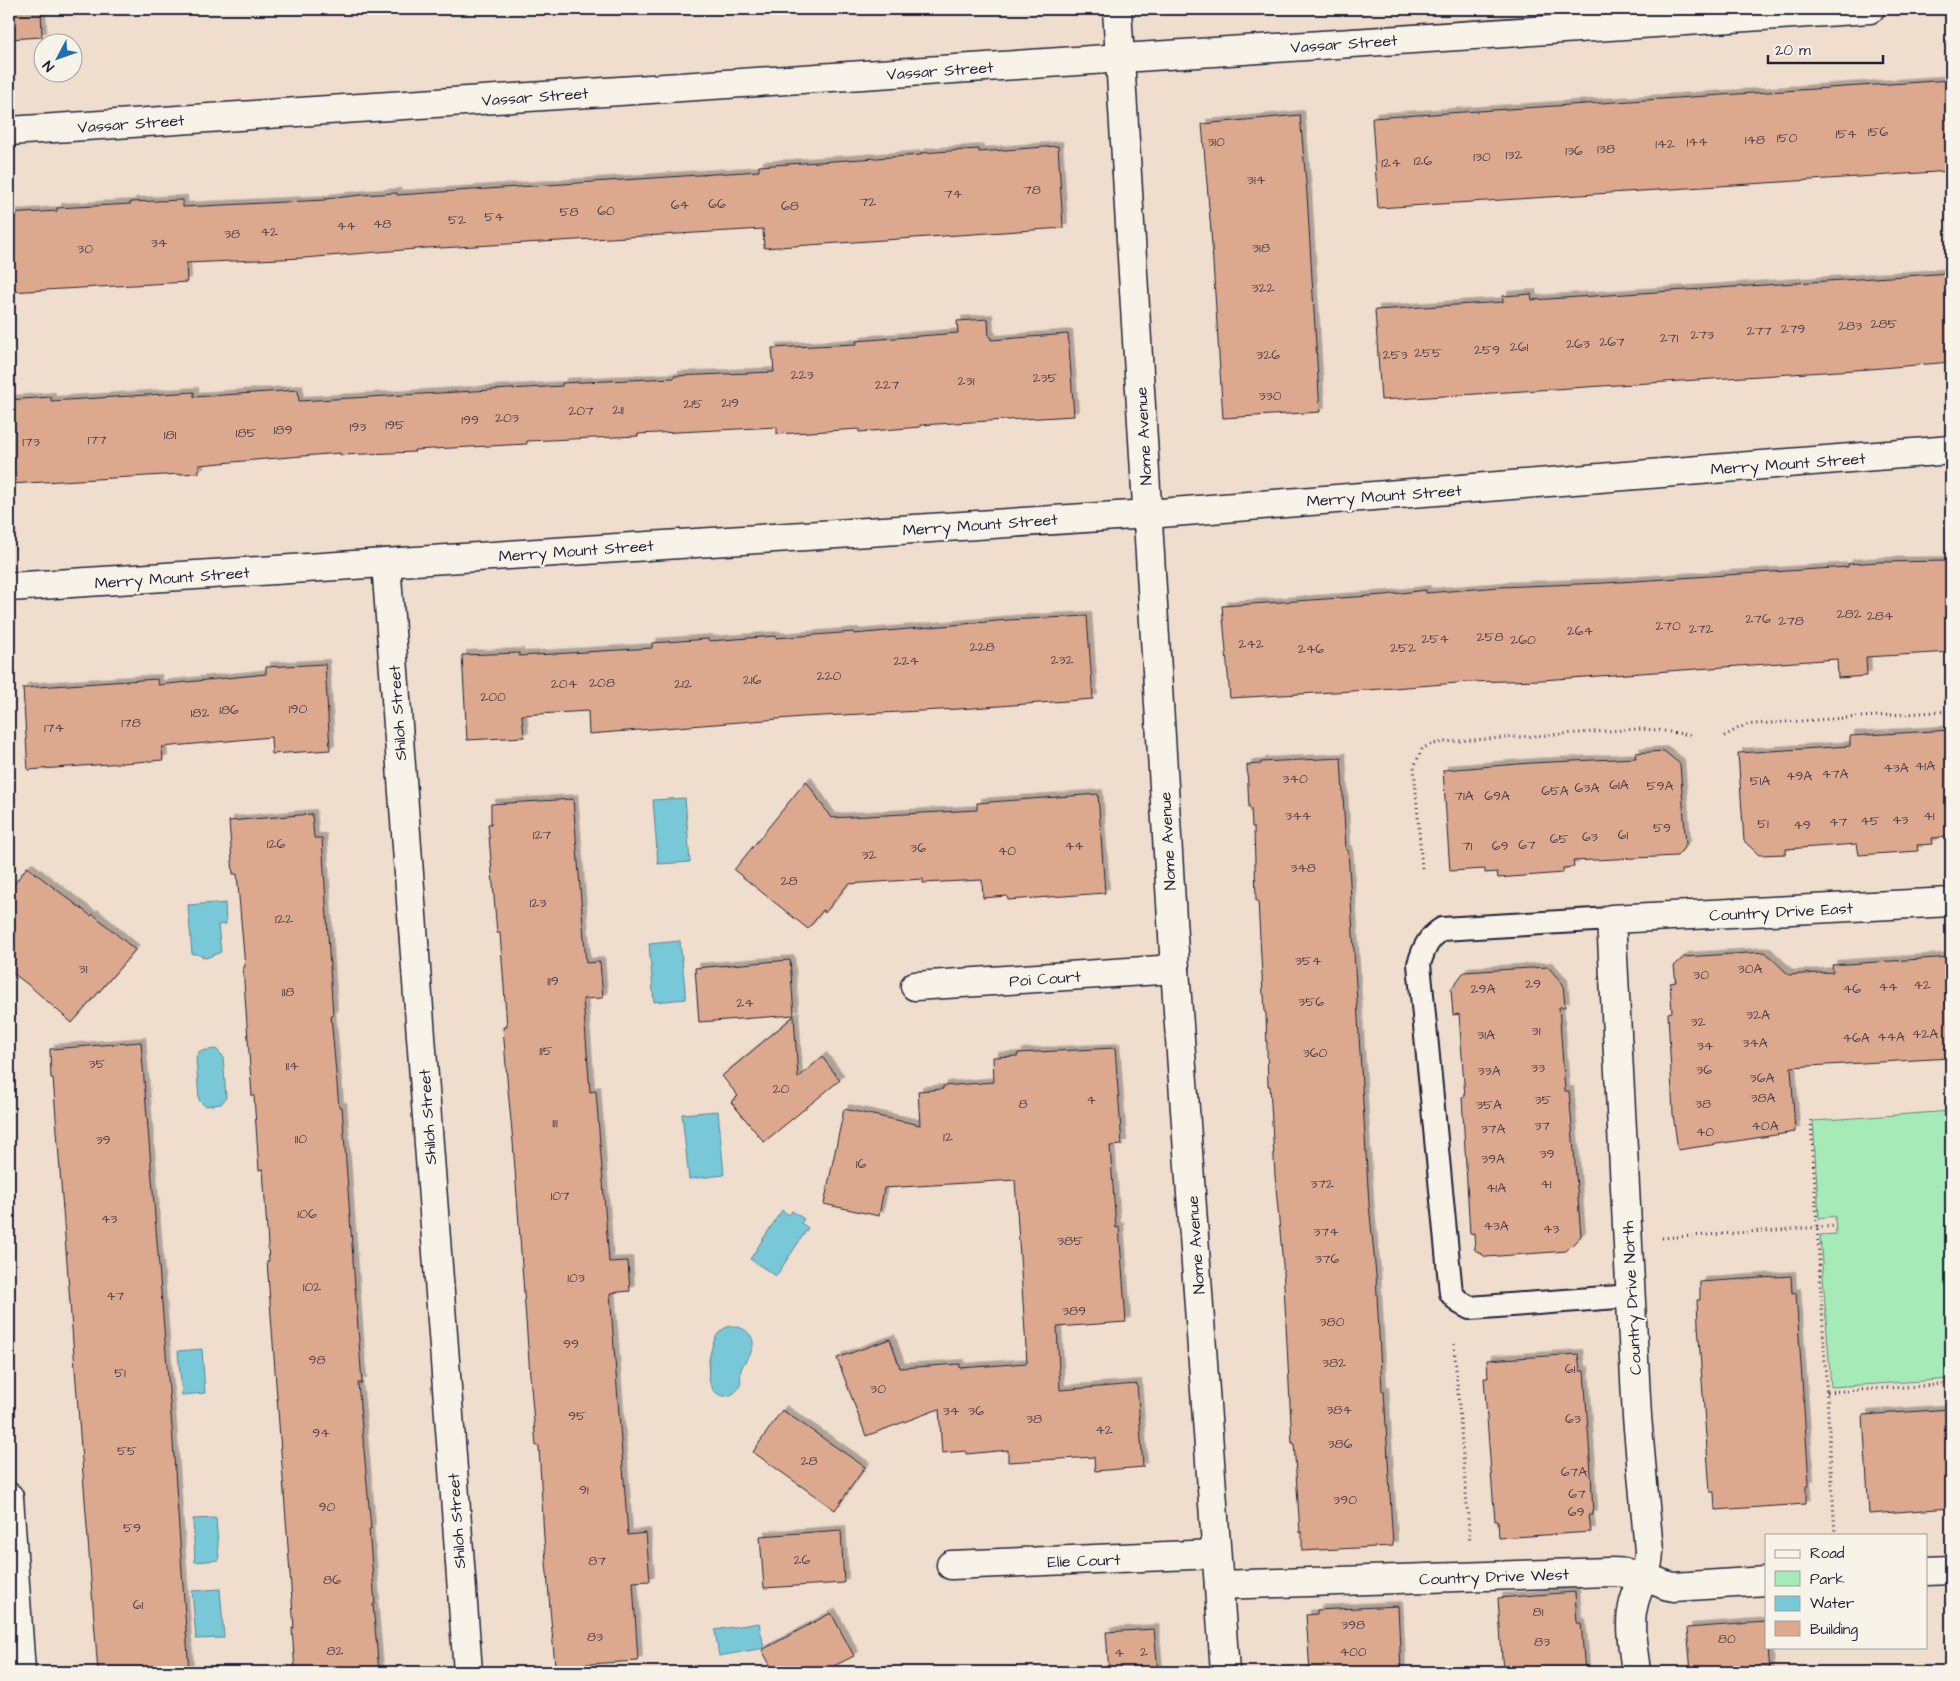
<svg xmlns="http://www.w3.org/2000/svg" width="1960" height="1681" viewBox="0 0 1960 1681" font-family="'Architects Daughter',sans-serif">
<defs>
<filter id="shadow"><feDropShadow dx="4.5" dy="-4.5" stdDeviation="0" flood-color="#0004"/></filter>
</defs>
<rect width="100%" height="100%" fill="#efddcd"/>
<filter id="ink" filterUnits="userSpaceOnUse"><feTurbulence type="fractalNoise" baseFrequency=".02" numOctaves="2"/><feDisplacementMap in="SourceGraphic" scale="10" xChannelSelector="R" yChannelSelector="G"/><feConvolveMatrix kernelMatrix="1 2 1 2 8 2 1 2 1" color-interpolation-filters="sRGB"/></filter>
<g filter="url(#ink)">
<polygon fill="#a6ebb7" stroke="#648679" points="1951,1111 1951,1379 1831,1387 1820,1235 1836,1234 1835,1216 1819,1218 1813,1121"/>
<g fill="#79c8d7" stroke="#568699">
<polygon points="685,798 690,862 658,864 653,800"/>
<polygon points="216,903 216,904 225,903 226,924 218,925 221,952 206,958 197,954 192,954 188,905"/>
<polygon points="680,941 686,999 654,1002 649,944"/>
<polygon points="216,1049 223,1056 226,1098 221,1104 205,1106 199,1100 196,1057 200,1051"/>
<polygon points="718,1111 724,1175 689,1179 682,1114"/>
<polygon points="782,1210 789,1215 792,1211 804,1219 801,1223 808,1228 776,1276 750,1259"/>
<path d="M731 1326C744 1326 757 1336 752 1350 750 1356 745 1360 742 1367 739 1374 742 1379 740 1385 737 1394 726 1399 718 1394 702 1385 709 1346 718 1334 722 1329 726 1327 731 1326Z"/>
<polygon points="202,1349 205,1393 182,1395 178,1351"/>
<polygon points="216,1518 219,1560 195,1562 193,1519"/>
<polygon points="220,1589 224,1638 196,1639 192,1591"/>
<polygon points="759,1623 764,1648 719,1656 715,1630"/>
</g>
<g fill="#dca98f" stroke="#22223b" filter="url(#shadow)">
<polygon points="9,9 41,9 42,37 9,39"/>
<polygon points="1951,80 1951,171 1378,208 1372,118"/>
<polygon points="1300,115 1307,194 1320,412 1223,418 1211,231 1202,124"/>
<polygon points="1058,146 1063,228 764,248 763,229 440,248 440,247 304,258 186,263 187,282 9,292 9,214 57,211 57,208 131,204 131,202 183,200 183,207 325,200 325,199 362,195 397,193 397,195 759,171 759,166 921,155 921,153 979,149 979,152"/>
<polygon points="1951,273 1951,362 1870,369 1381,400 1375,310 1503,302 1503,296 1531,294 1532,300"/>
<polygon points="988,319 989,337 991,337 991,340 1068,334 1074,416 920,425 920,427 859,432 859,429 777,434 777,427 638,434 638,436 527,441 527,444 414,450 415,452 340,455 340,453 266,459 199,465 199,473 9,484 9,400 51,397 51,401 194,392 194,397 298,390 299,401 562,386 562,383 674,378 674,376 774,372 772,348 857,344 856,341 958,333 957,321"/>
<polygon points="1951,561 1951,652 1866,657 1867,676 1838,678 1837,659 1542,680 1469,682 1368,690 1230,698 1222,606 1385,595 1426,590 1426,593 1499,587 1604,583 1848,567 1848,564 1878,562"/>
<polygon points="1087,616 1093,699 959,709 803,717 589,734 588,711 522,715 524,737 467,740 462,655 519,653 519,656 652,648 652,643 708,639 709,641 776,636 776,638 854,632 854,634 1008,620"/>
<polygon points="325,664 330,750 272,754 271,737 162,747 163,760 28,770 23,688 157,679 158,685 266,674 266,667"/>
<polygon points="1951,730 1951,837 1932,838 1933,844 1917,845 1918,851 1859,855 1857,844 1786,849 1786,854 1759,855 1744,841 1738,753 1850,746 1850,736"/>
<polygon points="1664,751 1680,764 1686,845 1677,856 1573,861 1574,867 1563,868 1563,873 1498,878 1497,872 1485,873 1485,869 1450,871 1443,770 1531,763 1636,758 1635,753"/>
<polygon points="1341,758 1346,850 1348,850 1369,1204 1376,1275 1382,1391 1384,1391 1393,1546 1302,1551 1302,1532 1300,1533 1294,1443 1292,1443 1283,1265 1275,1176 1270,1086 1268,1086 1266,1013 1265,1013 1264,995 1263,994 1258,901 1256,901 1254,827 1252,827 1251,809 1249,808 1247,765 1261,764 1261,762"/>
<polygon points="806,781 831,818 977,810 977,803 1098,794 1105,893 1008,900 1007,896 983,898 982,880 923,883 923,879 848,884 825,913 823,910 808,929 734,870"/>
<polygon points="573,799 586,963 600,962 603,998 583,999 590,1092 596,1091 609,1262 628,1261 630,1291 610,1293 628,1535 646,1533 650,1581 633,1582 638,1661 555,1666 544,1538 539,1446 536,1446 530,1375 513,1142 507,1079 503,1027 507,1027 500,933 497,933 488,824 491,824 491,804"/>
<polygon points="312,814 314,838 322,838 333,1016 331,1016 339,1107 342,1107 362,1383 358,1383 371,1529 369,1529 375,1604 373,1604 379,1672 295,1672 292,1628 294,1628 267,1261 269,1261 263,1169 259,1170 254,1096 252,1096 243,967 245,967 237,874 233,874 229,821"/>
<polygon points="27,867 91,916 93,914 135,950 72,1023 31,987 9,970 9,891"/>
<polygon points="1765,952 1789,975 1833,972 1832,965 1951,957 1951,1058 1791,1067 1795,1132 1678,1150 1673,1114 1668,1013 1672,1012 1670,983 1676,982 1674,966 1684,957"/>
<polygon points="790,960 794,1015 699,1022 695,968"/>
<polygon points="1548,967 1563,984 1565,1007 1559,1007 1562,1050 1565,1091 1569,1091 1581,1236 1566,1251 1486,1257 1475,1250 1474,1233 1470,1234 1462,1097 1465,1097 1459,1014 1453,1015 1451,989 1464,972"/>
<polygon points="794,1016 798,1078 822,1057 840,1080 764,1142 731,1102 738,1096 722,1076"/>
<polygon points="141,1042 172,1428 189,1672 98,1672 53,1078 51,1078 50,1049"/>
<polygon points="1115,1048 1122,1145 1110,1146 1116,1228 1119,1227 1126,1322 1057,1327 1060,1390 1137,1384 1143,1467 1095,1471 1094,1457 1008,1462 1008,1450 966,1454 966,1451 942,1453 939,1409 866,1436 837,1358 890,1339 900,1368 960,1364 960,1368 1027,1363 1015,1180 884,1188 879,1216 824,1204 844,1109 920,1125 918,1091 943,1089 943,1086 994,1082 993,1057 1018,1056 1018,1053"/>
<polygon points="1791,1276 1792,1294 1796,1293 1807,1452 1809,1485 1806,1486 1806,1504 1715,1510 1714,1492 1710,1492 1698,1325 1697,1300 1700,1300 1700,1282"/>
<polygon points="1578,1354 1580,1371 1584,1371 1591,1473 1593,1515 1589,1515 1591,1532 1499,1538 1498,1521 1495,1521 1492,1485 1484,1378 1488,1378 1487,1360"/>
<polygon points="1951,1409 1951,1508 1869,1514 1863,1415"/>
<polygon points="782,1410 865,1467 835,1510 753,1452"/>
<polygon points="841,1530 844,1583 764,1588 760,1536"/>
<polygon points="1575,1592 1577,1623 1581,1623 1585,1672 1503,1672 1498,1598"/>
<polygon points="1398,1606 1401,1671 1310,1672 1306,1615 1317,1614 1317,1610"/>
<polygon points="831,1613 854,1656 822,1672 774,1672 762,1650"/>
<polygon points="1766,1622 1766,1647 1768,1647 1770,1672 1691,1672 1687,1628"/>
<polygon points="1154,1629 1158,1672 1109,1672 1106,1632"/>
</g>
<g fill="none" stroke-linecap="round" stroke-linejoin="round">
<g stroke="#22223b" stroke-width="26">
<path id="lane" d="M1611 919 1442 929C1428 938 1424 948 1419 964L1451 1293 1459 1302 1470 1308 1631 1296"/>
</g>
<g stroke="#22223b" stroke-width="31">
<g id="street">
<polyline points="1117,9 1175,969 1225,1672"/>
<polyline points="9,131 1870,9"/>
<polyline points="386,563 468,1672"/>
<polyline points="9,587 1148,514 1951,450"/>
<polyline points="915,986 1175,969"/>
<polyline points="9,1497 21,1672"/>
<polyline points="951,1565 1216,1554"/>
<polyline points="1926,1571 1951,1570"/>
<path d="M1219 1585 1609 1572C1621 1572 1631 1573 1642 1576 1653 1579 1662 1585 1674 1587L1766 1581"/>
<path d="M1636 1672C1634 1652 1628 1627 1633 1607 1637 1585 1649 1575 1649 1551L1637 1417 1611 919 1951 902"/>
</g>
</g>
<g stroke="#22223b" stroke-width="3" stroke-dasharray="1 4" stroke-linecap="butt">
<polyline points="1724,736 1745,725 1755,724 1951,711"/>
<polyline points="1422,868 1414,767 1422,749 1429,745 1443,742 1638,729 1658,730 1690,735"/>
<polyline points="1811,1120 1835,1535"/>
<polyline points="1662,1238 1836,1226"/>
<polyline points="1454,1344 1470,1543"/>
<polyline points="1827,1392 1951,1384"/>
</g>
<use href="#lane" stroke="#f7f3e8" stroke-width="22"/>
<use href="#street" stroke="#f7f3e8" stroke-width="28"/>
</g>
</g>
<g text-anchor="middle" stroke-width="4.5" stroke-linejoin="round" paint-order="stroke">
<g font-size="14" fill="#504450">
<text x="1878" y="136">156</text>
<text x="1846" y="138">154</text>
<text x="1787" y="142">150</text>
<text x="1755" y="144">148</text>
<text x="1216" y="146">310</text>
<text x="1697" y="146">144</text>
<text x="1665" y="148">142</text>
<text x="1606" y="153">138</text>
<text x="1574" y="155">136</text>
<text x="1514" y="159">132</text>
<text x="1482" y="161">130</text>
<text x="1423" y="165">126</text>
<text x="1391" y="167">124</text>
<text x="1256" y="184">314</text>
<text x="1032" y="194">78</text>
<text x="953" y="198">74</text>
<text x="868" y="206">72</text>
<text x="717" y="208">66</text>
<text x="680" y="209">64</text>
<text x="790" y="210">68</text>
<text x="606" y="215">60</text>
<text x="569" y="216">58</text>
<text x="494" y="221">54</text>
<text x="457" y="224">52</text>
<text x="382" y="228">48</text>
<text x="346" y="230">44</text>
<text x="269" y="236">42</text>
<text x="232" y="238">38</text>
<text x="159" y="247">34</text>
<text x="1261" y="252">318</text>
<text x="85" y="253">30</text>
<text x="1263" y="292">322</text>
<text x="1884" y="328">285</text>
<text x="1850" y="330">283</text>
<text x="1793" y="333">279</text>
<text x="1759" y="335">277</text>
<text x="1702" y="339">273</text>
<text x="1669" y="342">271</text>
<text x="1612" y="346">267</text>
<text x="1578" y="348">263</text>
<text x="1519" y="351">261</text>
<text x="1487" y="354">259</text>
<text x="1428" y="357">255</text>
<text x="1268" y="359">326</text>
<text x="1395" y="359">253</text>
<text x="802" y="379">223</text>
<text x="1045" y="382">235</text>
<text x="966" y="385">231</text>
<text x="887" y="389">227</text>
<text x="1270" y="400">330</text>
<text x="730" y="407">219</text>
<text x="693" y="408">215</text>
<text x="618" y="414">211</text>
<text x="581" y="415">207</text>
<text x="507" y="422">203</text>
<text x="470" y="424">199</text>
<text x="395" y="429">195</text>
<text x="358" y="431">193</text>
<text x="283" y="434">189</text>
<text x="246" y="437">185</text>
<text x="170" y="439">181</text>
<text x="97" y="444">177</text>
<text x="31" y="446">173</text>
<text x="1849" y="618">282</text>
<text x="1880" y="620">284</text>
<text x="1758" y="623">276</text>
<text x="1791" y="625">278</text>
<text x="1668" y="630">270</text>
<text x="1701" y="633">272</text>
<text x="1580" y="635">264</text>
<text x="1490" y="641">258</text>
<text x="1435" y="643">254</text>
<text x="1523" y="644">260</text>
<text x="1251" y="648">242</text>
<text x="982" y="651">228</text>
<text x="1403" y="652">252</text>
<text x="1311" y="653">246</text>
<text x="1062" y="664">232</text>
<text x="906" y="665">224</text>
<text x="829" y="680">220</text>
<text x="752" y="684">216</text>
<text x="602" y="687">208</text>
<text x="564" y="688">204</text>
<text x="683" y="688">212</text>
<text x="493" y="701">200</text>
<text x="298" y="713">190</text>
<text x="229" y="714">186</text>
<text x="200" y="717">182</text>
<text x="131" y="727">178</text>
<text x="54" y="732">174</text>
<text x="1925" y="770">41A</text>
<text x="1896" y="772">43A</text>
<text x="1835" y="778">47A</text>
<text x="1799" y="780">49A</text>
<text x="1295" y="783">340</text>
<text x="1760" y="785">51A</text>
<text x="1619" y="789">61A</text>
<text x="1660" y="790">59A</text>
<text x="1587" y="792">63A</text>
<text x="1555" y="795">65A</text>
<text x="1464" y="800">71A</text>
<text x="1497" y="800">69A</text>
<text x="1298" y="820">344</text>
<text x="1929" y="820">41</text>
<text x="1900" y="824">43</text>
<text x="1870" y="825">45</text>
<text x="1838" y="826">47</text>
<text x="1763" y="828">51</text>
<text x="1802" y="829">49</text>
<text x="1662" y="832">59</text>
<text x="542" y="839">127</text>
<text x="1623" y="839">61</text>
<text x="1590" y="841">63</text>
<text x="1559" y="843">65</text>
<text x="276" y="848">126</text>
<text x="1527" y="849">67</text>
<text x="1074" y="850">44</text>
<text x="1467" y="850">71</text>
<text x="1500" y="850">69</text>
<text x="918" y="852">36</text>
<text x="1007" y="855">40</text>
<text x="869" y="859">32</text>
<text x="1303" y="872">348</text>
<text x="789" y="885">28</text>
<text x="538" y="907">123</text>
<text x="284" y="923">122</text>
<text x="1308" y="965">354</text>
<text x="83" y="973">31</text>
<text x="1750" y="973">30A</text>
<text x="1701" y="979">30</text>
<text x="553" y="985">119</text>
<text x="1533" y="988">29</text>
<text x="1922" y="989">42</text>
<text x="1888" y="991">44</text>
<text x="1483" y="993">29A</text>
<text x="1852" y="993">46</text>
<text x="288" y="996">118</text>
<text x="1311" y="1006">356</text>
<text x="745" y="1007">24</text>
<text x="1758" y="1019">32A</text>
<text x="1698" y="1026">32</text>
<text x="1536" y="1035">31</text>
<text x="1925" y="1038">42A</text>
<text x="1486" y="1039">31A</text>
<text x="1891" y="1041">44A</text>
<text x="1856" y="1042">46A</text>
<text x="1755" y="1047">34A</text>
<text x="1705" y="1050">34</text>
<text x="546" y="1055">115</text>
<text x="1315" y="1057">360</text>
<text x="97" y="1068">35</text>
<text x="292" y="1070">114</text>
<text x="1538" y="1072">33</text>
<text x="1704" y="1074">36</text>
<text x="1489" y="1075">33A</text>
<text x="1762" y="1082">36A</text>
<text x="781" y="1093">20</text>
<text x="1763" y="1102">38A</text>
<text x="1091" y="1104">4</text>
<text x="1543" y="1104">35</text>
<text x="1023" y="1108">8</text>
<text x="1703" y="1108">38</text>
<text x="1489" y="1109">35A</text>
<text x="555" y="1127">111</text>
<text x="1542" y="1130">37</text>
<text x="1765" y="1130">40A</text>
<text x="1493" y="1133">37A</text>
<text x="1705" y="1136">40</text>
<text x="948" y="1141">12</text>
<text x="301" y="1143">110</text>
<text x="103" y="1144">39</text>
<text x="1547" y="1158">39</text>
<text x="1493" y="1163">39A</text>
<text x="861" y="1168">16</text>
<text x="1322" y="1188">372</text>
<text x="1546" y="1188">41</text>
<text x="1496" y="1192">41A</text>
<text x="560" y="1200">107</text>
<text x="307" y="1218">106</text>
<text x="109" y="1223">43</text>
<text x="1496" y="1230">43A</text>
<text x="1551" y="1233">43</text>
<text x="1326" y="1236">374</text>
<text x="1070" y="1245">385</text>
<text x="1327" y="1263">376</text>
<text x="576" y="1282">103</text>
<text x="312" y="1291">102</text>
<text x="115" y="1300">47</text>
<text x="1074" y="1315">389</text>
<text x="1332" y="1326">380</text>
<text x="571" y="1348">99</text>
<text x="317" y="1364">98</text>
<text x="1334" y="1367">382</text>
<text x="1570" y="1373">61</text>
<text x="120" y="1377">51</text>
<text x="878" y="1393">30</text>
<text x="1339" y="1414">384</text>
<text x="951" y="1415">34</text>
<text x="976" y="1415">36</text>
<text x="577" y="1420">95</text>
<text x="1034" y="1423">38</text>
<text x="1573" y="1423">63</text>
<text x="1104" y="1434">42</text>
<text x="321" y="1437">94</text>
<text x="1340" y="1448">386</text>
<text x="127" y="1455">55</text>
<text x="809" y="1465">28</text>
<text x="1574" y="1476">67A</text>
<text x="584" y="1494">91</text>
<text x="1577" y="1498">67</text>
<text x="1345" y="1504">390</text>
<text x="327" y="1511">90</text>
<text x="1576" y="1516">69</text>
<text x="132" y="1532">59</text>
<text x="802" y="1564">26</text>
<text x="597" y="1565">87</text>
<text x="332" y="1584">86</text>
<text x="138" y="1609">61</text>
<text x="1538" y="1616">81</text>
<text x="1353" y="1629">398</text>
<text x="595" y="1641">83</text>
<text x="1727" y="1643">80</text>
<text x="1542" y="1646">83</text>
<text x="335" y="1655">82</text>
<text x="1144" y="1656">2</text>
<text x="1353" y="1656">400</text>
<text x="1119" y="1657">4</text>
</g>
<g font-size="16" fill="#22223b" stroke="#f7f3e8">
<text transform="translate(1344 43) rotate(-4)" y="6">Vassar Street</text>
<text transform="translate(940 70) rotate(-4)" y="6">Vassar Street</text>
<text transform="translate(535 96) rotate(-4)" y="6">Vassar Street</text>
<text transform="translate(131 123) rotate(-4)" y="6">Vassar Street</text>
<text transform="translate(1143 436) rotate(-93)" y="6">Nome Avenue</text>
<text transform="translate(1788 463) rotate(-4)" y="6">Merry Mount Street</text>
<text transform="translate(1384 495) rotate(-4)" y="6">Merry Mount Street</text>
<text transform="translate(980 524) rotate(-4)" y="6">Merry Mount Street</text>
<text transform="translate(576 550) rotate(-4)" y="6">Merry Mount Street</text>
<text transform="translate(172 577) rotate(-4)" y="6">Merry Mount Street</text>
<text transform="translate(397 713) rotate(-94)" y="6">Shiloh Street</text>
<text transform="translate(1167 841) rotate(-93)" y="6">Nome Avenue</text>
<text transform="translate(1781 911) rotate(-3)" y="6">Country Drive East</text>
<text transform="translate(1045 978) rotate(-4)" y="6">Poi Court</text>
<text transform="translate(427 1117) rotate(-94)" y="6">Shiloh Street</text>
<text transform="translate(1195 1245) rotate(-94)" y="6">Nome Avenue</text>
<text transform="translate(1631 1298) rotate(-93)" y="6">Country Drive North</text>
<text transform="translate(456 1521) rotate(-94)" y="6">Shiloh Street</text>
<text transform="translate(1084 1560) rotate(-2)" y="6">Elie Court</text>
<text transform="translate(1494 1576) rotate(-2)" y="6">Country Drive West</text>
</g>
</g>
<rect width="1960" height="1681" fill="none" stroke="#f7f3e8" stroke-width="30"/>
<rect x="15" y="15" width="1930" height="1651" fill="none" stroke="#22223b" stroke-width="2" filter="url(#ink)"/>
<rect x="1765" y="1534" width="162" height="115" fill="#f7f3e8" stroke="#a29fa3"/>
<rect x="1775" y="1550" width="25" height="8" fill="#f7f3e8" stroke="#a29fa3"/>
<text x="1810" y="1558" font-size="15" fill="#22223b">Road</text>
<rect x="1775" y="1571" width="25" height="15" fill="#a6ebb7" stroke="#a29fa3"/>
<text x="1810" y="1584" font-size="15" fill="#22223b">Park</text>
<rect x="1775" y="1596" width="25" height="15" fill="#79c8d7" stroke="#a29fa3"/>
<text x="1810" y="1608" font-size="15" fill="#22223b">Water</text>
<rect x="1775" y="1621" width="25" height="15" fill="#dca98f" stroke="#a29fa3"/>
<text x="1810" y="1634" font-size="15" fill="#22223b">Building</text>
<g transform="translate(58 58) rotate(229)"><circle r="24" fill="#f7f3e8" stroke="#a29fa3"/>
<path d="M0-4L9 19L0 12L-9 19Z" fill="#1f6fb2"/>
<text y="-8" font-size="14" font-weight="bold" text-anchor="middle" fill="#22223b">N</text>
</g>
<path d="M1768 55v8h115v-8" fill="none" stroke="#22223b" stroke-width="2.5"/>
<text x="1775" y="55" font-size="15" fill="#22223b" stroke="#f7f3e8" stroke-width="4" paint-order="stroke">20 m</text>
</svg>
